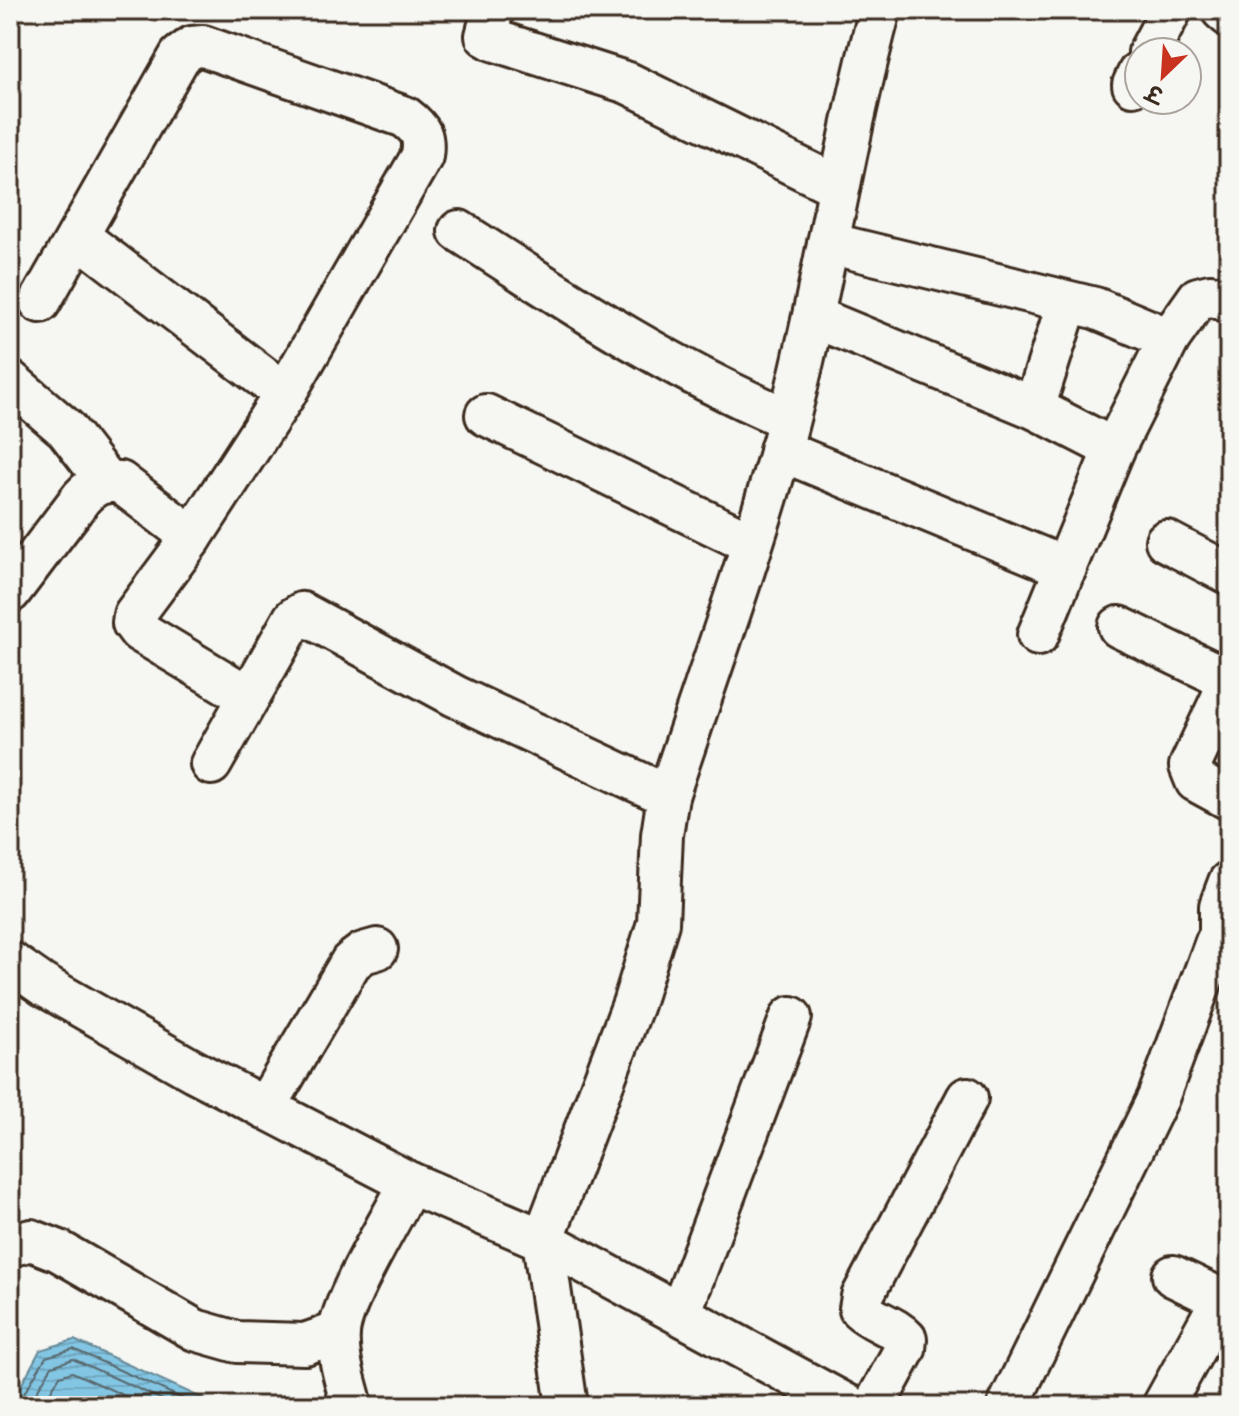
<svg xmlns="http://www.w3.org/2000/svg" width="1239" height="1416" viewBox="0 0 1239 1416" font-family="'Architects Daughter','Playpen Sans Deva',sans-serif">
<defs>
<pattern id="water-rules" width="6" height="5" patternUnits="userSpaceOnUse" patternTransform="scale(2)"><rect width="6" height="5" fill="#83c6e4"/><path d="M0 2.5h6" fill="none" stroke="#72aac3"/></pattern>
</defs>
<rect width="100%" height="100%" fill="#f6f6f2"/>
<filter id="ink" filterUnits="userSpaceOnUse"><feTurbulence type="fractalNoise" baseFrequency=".0125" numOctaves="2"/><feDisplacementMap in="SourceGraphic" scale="16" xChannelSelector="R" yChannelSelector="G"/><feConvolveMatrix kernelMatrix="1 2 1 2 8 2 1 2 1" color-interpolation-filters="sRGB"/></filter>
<g filter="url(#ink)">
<polygon fill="url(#water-rules)" stroke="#668895" stroke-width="2" points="74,1340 204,1399 211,1406 10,1406 40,1350"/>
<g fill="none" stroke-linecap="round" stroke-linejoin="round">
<g stroke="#58686d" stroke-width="2">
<polyline points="10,1403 20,1400 46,1357 73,1349 199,1406"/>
<polyline points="28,1406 52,1366 73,1359 176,1406"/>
<polyline points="42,1406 60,1376 72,1372 147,1406"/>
</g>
<g stroke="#3b2a1e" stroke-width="46">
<g id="minor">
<polyline points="493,10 486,36 493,40 628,83 839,187"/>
<polyline points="1222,10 1229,16"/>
<polyline points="1149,52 1171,10"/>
<polyline points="1133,85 1139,72"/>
<path d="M459 231C566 300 671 370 788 419"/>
<polyline points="78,236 285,394"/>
<polyline points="828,243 1095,308 1169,339"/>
<polyline points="814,317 1034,408 1114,449"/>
<polyline points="10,381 66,429 106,481"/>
<polyline points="1034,408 1068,302"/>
<polyline points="486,415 751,543"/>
<polyline points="780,450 1066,568"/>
<polyline points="192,537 134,615 133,623 139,631 249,697"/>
<polyline points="1166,541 1229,574"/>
<path d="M10 592 82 497C94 484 103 481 120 482L192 537 285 394 422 156C425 136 421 129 405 117L203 46 192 47 180 56 40 302"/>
<polyline points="1119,627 1229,680"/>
<polyline points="1038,635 1114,449 1169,339 1198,298 1210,295 1229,302"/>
<polyline points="1229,683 1190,766 1196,781 1229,799"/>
<polyline points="211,764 294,618 302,613 455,696 668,796"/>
<polyline points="1220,935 1220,906 1229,882"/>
<polyline points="10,962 43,985 194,1071 410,1183 543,1240 849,1406"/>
<polyline points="265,1108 351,962 363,953 377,949"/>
<polyline points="10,1246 31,1240 59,1251 195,1330 237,1342 305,1344 339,1332"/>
<polyline points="1173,1276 1229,1303"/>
<polyline points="680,1314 791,1017"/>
<path d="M352 1406C346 1382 337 1358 339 1333 342 1299 393 1217 410 1183"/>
<path d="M567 1406 543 1240 633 1004 658 923 662 835 668 796C706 681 748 566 781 449 821 304 841 155 880 10"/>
<path d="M874 1406 905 1349 906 1339C893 1325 874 1322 860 1309L862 1297 967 1098"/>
<polyline points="1008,1406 1158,1098 1216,942 1229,931"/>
<polyline points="1163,1406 1222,1299"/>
</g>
</g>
<use href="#minor" stroke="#f6f6f2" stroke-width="40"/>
</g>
</g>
<rect width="1239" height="1416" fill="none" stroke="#f6f6f2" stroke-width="40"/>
<rect x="20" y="20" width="1199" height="1376" fill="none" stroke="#3b2a1e" stroke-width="3" filter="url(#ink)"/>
<g transform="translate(1163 76) rotate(205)"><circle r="38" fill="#f6f6f2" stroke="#aba49d" stroke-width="2"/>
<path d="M0-6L14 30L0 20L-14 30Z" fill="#c8321e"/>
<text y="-12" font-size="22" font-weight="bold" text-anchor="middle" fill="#3b2a1e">उ</text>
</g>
</svg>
